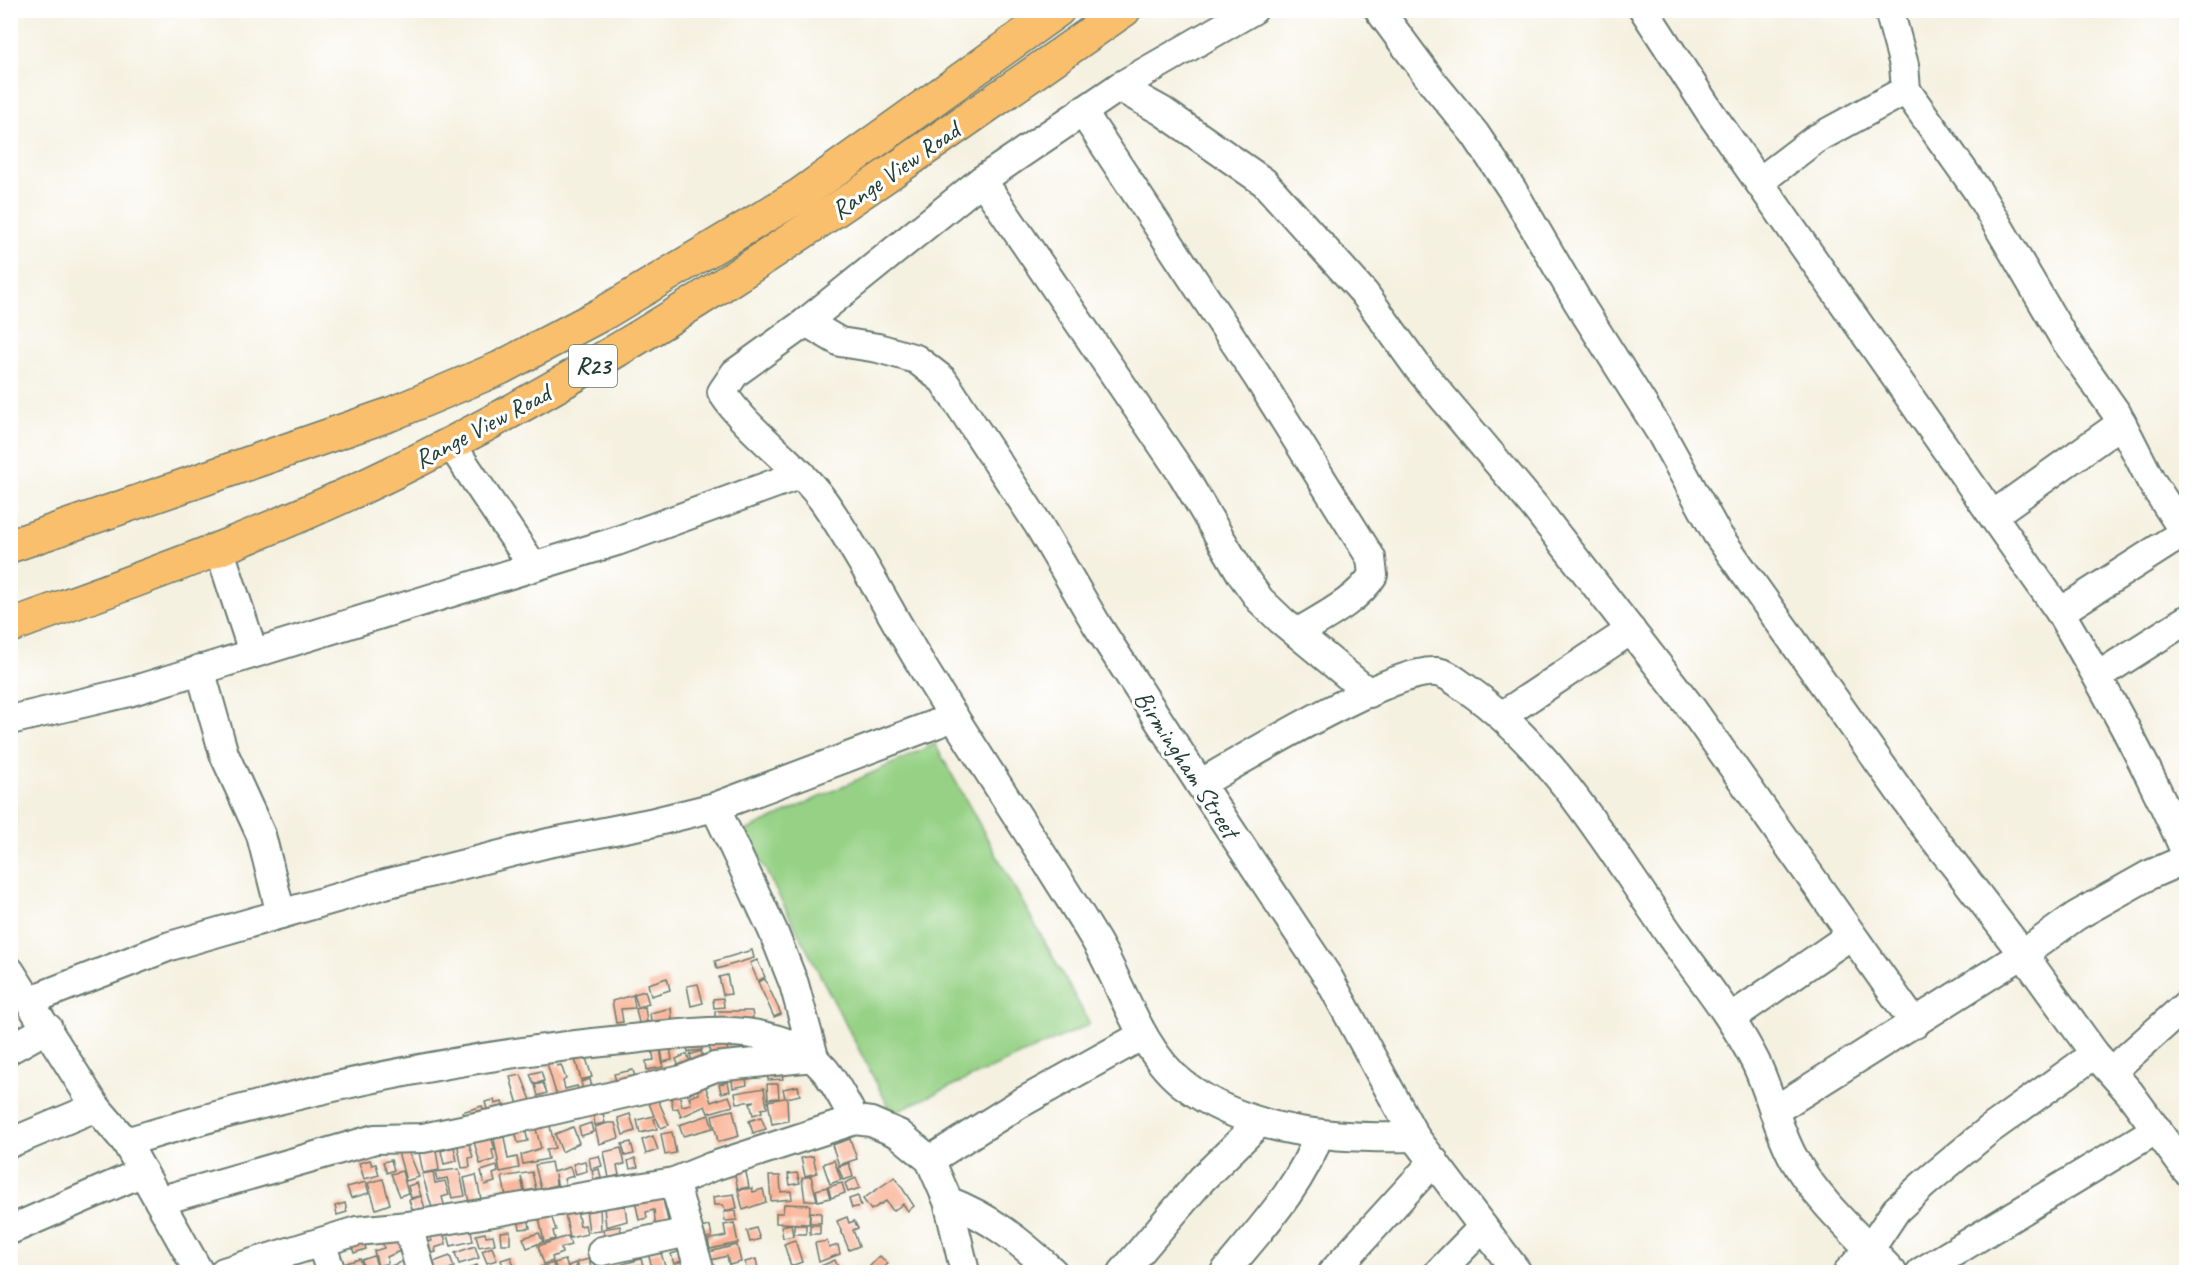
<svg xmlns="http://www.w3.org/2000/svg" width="2197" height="1283" viewBox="0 0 2197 1283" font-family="Caveat,sans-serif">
<rect width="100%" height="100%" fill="#fff"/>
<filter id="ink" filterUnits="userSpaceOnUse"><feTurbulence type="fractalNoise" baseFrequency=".0167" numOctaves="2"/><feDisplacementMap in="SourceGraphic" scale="12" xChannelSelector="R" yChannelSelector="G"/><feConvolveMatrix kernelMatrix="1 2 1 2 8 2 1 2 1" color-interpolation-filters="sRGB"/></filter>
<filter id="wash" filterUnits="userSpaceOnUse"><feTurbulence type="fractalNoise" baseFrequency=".008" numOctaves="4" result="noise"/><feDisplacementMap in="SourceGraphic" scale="24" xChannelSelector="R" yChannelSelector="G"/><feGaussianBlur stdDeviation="1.35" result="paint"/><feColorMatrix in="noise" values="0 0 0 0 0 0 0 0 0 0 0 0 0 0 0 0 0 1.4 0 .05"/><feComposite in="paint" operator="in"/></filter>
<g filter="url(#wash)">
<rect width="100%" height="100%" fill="#f5f1e1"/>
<polygon fill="#96d185" stroke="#5a875c" stroke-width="1.5" points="935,744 1090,1024 892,1113 745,831"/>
<g id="blocks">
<g fill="#f9b093">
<polygon points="752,950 754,958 717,969 715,961"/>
<polygon points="757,960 765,977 758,981 750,963"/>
<polygon points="727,975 731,994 723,995 719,977"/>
<polygon points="667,978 670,990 651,996 648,984"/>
<polygon points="765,979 781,1014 774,1017 758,982"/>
<polygon points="698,984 703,1003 691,1006 687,986"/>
<polygon points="645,991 649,1004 638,1007 634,994"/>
<polygon points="633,995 635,1008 621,1009 623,1022 616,1023 612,1001"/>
<polygon points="723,998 724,1007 714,1008 713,999"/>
<polygon points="645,1007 647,1022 639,1023 636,1009"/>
<polygon points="671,1008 672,1019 651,1021 650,1013"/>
<polygon points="715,1011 752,1011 753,1018 715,1019"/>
<polygon points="700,1038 702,1050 688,1052 686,1040"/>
<polygon points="709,1039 736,1046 727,1047 728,1053 710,1060"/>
<polygon points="670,1047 672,1060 663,1062 661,1049"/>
<polygon points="660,1048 663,1067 647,1070 646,1061 654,1060 652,1049"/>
<polygon points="701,1051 704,1061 693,1064 690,1055"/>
<polygon points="584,1052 592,1077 581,1080 574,1055"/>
<polygon points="687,1054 692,1066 679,1067 676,1059"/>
<polygon points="554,1057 557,1066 561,1065 566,1079 563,1081 565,1089 577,1086 580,1095 558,1100 546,1060"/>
<polygon points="781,1067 783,1079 768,1080 767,1069"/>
<polygon points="633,1070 636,1081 617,1085 614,1074"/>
<polygon points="541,1071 544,1081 534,1084 530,1074"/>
<polygon points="745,1072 747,1085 733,1088 731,1074"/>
<polygon points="521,1075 533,1105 519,1108 510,1077"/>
<polygon points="590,1079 593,1092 584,1094 581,1082"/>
<polygon points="728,1082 730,1091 721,1093 719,1084"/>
<polygon points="543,1083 547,1093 538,1096 535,1085"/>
<polygon points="767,1084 778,1084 779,1098 768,1099"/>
<polygon points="705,1085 711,1102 729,1096 733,1106 708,1113 705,1106 681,1117 678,1108 673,1109 671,1096 680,1095 682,1106 691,1104 689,1097 699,1094 697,1088"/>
<polygon points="798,1086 800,1095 787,1098 788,1121 772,1124 768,1101 785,1098 783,1089"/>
<polygon points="764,1088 767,1108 761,1109 762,1112 753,1115 750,1103 755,1101 737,1103 735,1093"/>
<polygon points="656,1095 669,1125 661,1128 656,1118 654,1119 657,1129 640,1133 637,1120 654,1116 647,1098"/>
<polygon points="494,1100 495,1104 502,1102 505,1112 489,1116 485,1102"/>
<polygon points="482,1106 485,1116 464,1121 462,1112"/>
<polygon points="602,1110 605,1123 595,1125 593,1112"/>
<polygon points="733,1110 739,1136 718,1142 712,1115"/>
<polygon points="630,1114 635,1131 623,1135 618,1118"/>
<polygon points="709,1115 713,1128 683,1136 679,1125"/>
<polygon points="761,1117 766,1129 753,1133 749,1121"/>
<polygon points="591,1123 593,1132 581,1136 579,1127"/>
<polygon points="608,1123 615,1123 619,1138 599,1144 595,1127"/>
<polygon points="550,1126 555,1148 546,1150 548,1159 523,1164 521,1155 541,1148 536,1129"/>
<polygon points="573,1127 579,1143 562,1152 555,1134"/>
<polygon points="525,1129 528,1141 518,1143 515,1132"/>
<polygon points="672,1132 676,1153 665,1155 661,1134"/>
<polygon points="490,1133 495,1150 492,1150 494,1160 480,1164 473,1138"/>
<polygon points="466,1134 473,1157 469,1158 470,1167 462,1168 456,1136"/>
<polygon points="653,1136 658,1150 646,1154 642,1140"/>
<polygon points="504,1137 508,1159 517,1157 519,1168 500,1172 494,1139"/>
<polygon points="850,1139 857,1159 839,1165 832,1145"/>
<polygon points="631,1142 634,1154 625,1156 622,1144"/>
<polygon points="435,1144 439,1170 423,1173 418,1147"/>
<polygon points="406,1145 419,1177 406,1181 397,1148"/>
<polygon points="454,1147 457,1161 444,1164 441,1151"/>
<polygon points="621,1148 625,1164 617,1166 619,1175 609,1178 604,1152"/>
<polygon points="599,1156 602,1166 591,1169 589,1158"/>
<polygon points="813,1156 817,1173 805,1176 801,1158"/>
<polygon points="635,1158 638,1167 630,1169 628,1161"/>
<polygon points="370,1160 372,1165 376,1164 379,1175 364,1179 359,1163"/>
<polygon points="391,1160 394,1170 387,1173 383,1162"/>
<polygon points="834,1160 841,1180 830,1184 823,1164"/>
<polygon points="585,1161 587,1171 576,1174 573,1164"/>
<polygon points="551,1162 553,1172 570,1167 573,1176 564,1179 567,1190 559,1192 555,1174 556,1185 541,1189 535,1165"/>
<polygon points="849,1163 853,1177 843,1180 838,1167"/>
<polygon points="497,1166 498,1172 493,1174 495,1182 485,1185 481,1171"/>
<polygon points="745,1168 749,1187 738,1189 734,1171"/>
<polygon points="459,1169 465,1196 452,1198 447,1178 437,1180 435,1172"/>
<polygon points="599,1169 601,1178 594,1180 592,1171"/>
<polygon points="402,1171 408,1193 400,1196 391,1174"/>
<polygon points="433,1172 435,1183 445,1181 449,1195 442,1197 445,1208 433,1211 422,1174"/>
<polygon points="532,1172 536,1189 525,1191 521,1177 524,1192 506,1196 502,1177"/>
<polygon points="797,1173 800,1183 790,1185 788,1174"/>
<polygon points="476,1175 481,1199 469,1202 464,1178"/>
<polygon points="769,1176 780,1176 781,1192 791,1191 792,1199 771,1201"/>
<polygon points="811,1176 817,1200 805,1201 802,1178"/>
<polygon points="895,1177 914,1206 908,1211 903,1204 893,1211 886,1201 871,1210 863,1199"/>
<polygon points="856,1178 860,1188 848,1192 845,1183"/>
<polygon points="383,1179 390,1204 376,1209 368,1183"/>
<polygon points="366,1182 369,1193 351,1198 347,1187"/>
<polygon points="417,1183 421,1196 411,1198 408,1186"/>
<polygon points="842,1183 845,1193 831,1198 828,1187"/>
<polygon points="827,1187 830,1198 818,1201 816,1190"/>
<polygon points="752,1188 753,1192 763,1189 766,1202 743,1210 738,1190"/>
<polygon points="734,1194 737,1208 725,1211 723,1205 714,1205 713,1197"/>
<polygon points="662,1195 670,1229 656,1231 654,1210 646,1212 647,1218 639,1220 635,1200"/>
<polygon points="421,1196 425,1208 413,1212 409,1200"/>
<polygon points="858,1196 861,1206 852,1208 849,1199"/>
<polygon points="612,1197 613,1207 625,1206 627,1221 606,1227 603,1198"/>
<polygon points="345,1203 347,1212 337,1215 335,1206"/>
<polygon points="784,1204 810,1205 809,1224 776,1223 776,1213 783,1213"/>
<polygon points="576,1206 580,1226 585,1225 587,1234 570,1238 564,1209"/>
<polygon points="600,1207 601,1231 589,1232 586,1209"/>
<polygon points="549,1210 556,1230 553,1231 555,1239 544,1242 538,1213"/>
<polygon points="736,1211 737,1220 725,1221 724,1212"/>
<polygon points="810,1212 821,1213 821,1223 810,1223"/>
<polygon points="528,1216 530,1228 520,1229 518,1218"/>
<polygon points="847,1217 849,1223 854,1221 858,1228 853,1230 859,1246 849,1250 837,1221"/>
<polygon points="734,1223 738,1243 710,1249 708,1240 726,1236 724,1225"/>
<polygon points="791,1224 793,1236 783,1238 781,1226"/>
<rect x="794" y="1225" width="12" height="9"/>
<rect x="810" y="1225" width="10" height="9"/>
<polygon points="620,1226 622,1238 605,1241 603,1229"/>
<polygon points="710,1226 712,1237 702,1239 700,1228"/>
<polygon points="756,1228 760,1239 750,1242 747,1231"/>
<polygon points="398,1230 404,1249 387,1257 388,1263 378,1266 374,1251 384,1248 381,1235"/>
<polygon points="471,1230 473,1241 451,1246 448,1235"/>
<polygon points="510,1231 510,1244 501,1244 500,1232"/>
<polygon points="429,1232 444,1233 446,1244 435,1248 436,1252 423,1256 419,1244 432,1241"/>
<polygon points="485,1233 486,1236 493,1235 495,1244 479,1247 476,1235"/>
<polygon points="539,1233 543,1242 527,1248 523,1238"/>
<polygon points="568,1236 571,1245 561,1248 562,1253 552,1257 553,1261 544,1264 538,1246"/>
<polygon points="363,1239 366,1249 354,1253 351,1243"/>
<polygon points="795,1240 802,1262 791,1266 784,1244"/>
<polygon points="827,1241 829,1248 838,1245 840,1254 819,1262 815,1243"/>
<polygon points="737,1245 741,1262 729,1265 727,1256 711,1260 709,1252"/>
<polygon points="475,1246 479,1258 459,1264 455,1253"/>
<polygon points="492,1247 497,1260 487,1263 482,1251"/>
<polygon points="660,1250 665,1266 653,1270 648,1254"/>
<polygon points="681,1251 684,1260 674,1264 671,1254"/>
<polygon points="374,1256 377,1266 364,1269 362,1260"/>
<polygon points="450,1256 454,1267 442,1272 431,1272 428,1264"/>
<polygon points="880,1256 888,1264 877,1272 870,1266"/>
<polygon points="511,1257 516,1272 505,1272 501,1260"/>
<polygon points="360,1259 363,1268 348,1272 346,1263"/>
<polygon points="589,1259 591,1268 579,1271 577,1262"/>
<polygon points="641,1259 644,1268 622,1272 620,1265"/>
<polygon points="756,1259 758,1269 747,1272 745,1262"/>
<polygon points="406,1260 414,1272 382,1272 381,1270"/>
<polygon points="565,1260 570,1272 558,1272 554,1263"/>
<polygon points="835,1260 839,1270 824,1272 821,1266"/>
<polygon points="553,1263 555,1272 543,1272 541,1267"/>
<polygon points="575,1263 578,1272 571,1272 568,1266"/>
<polygon points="477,1265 480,1272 461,1272"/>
<polygon points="678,1266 681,1272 668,1272 667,1269"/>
</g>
</g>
</g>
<g filter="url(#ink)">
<use href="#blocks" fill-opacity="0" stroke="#6a7c71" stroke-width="1.5"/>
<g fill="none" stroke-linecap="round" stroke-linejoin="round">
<g stroke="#6a7c71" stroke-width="32">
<g id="minor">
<path d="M1253 10 1119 87 982 180 806 322 735 373 722 392C750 435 796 462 825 503 861 555 889 612 922 666 979 759 1040 848 1096 941 1122 985 1141 1052 1183 1084 1249 1134 1336 1139 1415 1137"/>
<polyline points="1379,10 1433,83 1475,134 1513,191 1578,302 1661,433 1717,534 1920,820 2023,954 2095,1054 2129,1092 2186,1170"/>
<path d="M1644 10 1710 112 2060 612C2106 690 2150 771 2186 853"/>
<polyline points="1119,87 1162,111 1264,182 1364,293 1419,369 1535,507 1692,709 1915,1024"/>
<polyline points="1906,90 1977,190 2065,340 2117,414 2151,481 2185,533"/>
<path d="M1082 111 1259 379 1371 558 1373 575C1357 601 1323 617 1297 633"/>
<polyline points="982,180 1183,475 1242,575 1260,600 1282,621 1369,693"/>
<polyline points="1759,182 1814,140 1906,90 1904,65 1889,10"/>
<polyline points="806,322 840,342 878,348 916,359 943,380 1038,524 1097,625 1200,784 1328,977 1415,1137 1517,1272"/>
<polyline points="450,443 533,566"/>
<polyline points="1993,515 2122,423"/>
<polyline points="219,548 253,652"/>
<polyline points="2060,612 2169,542 2185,533 2186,535"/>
<polyline points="200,669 224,754 261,835 281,914"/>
<polyline points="2098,676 2186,620"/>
<polyline points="1503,715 1631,630"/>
<polyline points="10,720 129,692 617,541 801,474"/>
<path d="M1200 784C1243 759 1392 668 1436 672 1448 673 1458 683 1467 689 1554 750 1610 849 1670 935 1700 977 1733 1017 1756 1063 1771 1094 1777 1129 1794 1159 1819 1203 1858 1236 1892 1272"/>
<polyline points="10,971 96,1107 126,1142 199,1272"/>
<polyline points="31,1000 170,946 385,884 548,843 650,823 715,807 954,717"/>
<polyline points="1731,1018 1851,935"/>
<polyline points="10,1049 48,1028"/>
<polyline points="2112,1071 2186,1005"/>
<polyline points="1774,1111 2023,954 2076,916 2149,875 2186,859"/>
<path d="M126 1142C289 1092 461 1055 632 1039 684 1034 739 1023 789 1044 826 1059 836 1087 855 1120"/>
<polyline points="10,1143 96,1107"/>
<polyline points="930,1160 1019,1104 1143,1035"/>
<polyline points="674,1182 700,1272"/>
<polyline points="159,1201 375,1139 423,1138 510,1120 682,1080 715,1067 814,1057 794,984 773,931 715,807"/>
<path d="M948 1201C990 1217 1021 1242 1053 1272"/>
<polyline points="408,1226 421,1272"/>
<polyline points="10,1230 143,1172"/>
<polyline points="321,1243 331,1272"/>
<polyline points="602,1251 688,1232"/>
<polyline points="224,1272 357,1231 408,1226 674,1182 711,1167 855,1120 871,1122 899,1134 930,1160 948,1201 965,1272"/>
<polyline points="1123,1272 1202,1179 1260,1122"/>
<path d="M1225 1272C1260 1229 1301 1187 1319 1134"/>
<polyline points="1333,1272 1434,1161"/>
<polyline points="1439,1272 1483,1227"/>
<polyline points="1848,1272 1870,1249 1896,1210 1924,1184 1989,1130 2095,1054"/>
<polyline points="1921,1272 2157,1129"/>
</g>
</g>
<g stroke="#6a7c71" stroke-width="36">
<g id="major">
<polyline points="10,546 391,414 500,368 604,313 800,195 1058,10"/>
<path d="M10 626C139 579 269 534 392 473 652 347 887 175 1124 10"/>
</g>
</g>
<use href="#minor" stroke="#fff" stroke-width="28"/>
<use href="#major" stroke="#f9bf6d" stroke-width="33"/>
</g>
</g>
<g text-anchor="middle" stroke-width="6" stroke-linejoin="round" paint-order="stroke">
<rect fill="#fff" stroke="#627771" stroke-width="1.5" x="569" y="345" width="48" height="42" rx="4.5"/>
<g font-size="24" font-weight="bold" fill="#1f3d34">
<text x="593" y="374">R23</text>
</g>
<g font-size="26" fill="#1f3d34" stroke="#fff">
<text transform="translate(895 170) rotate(-35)" y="9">Range View Road</text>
<text transform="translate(482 426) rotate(-28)" y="9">Range View Road</text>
<text transform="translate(1187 764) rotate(57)" y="9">Birmingham Street</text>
</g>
</g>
<rect width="2197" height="1283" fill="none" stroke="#fff" stroke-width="36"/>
</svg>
